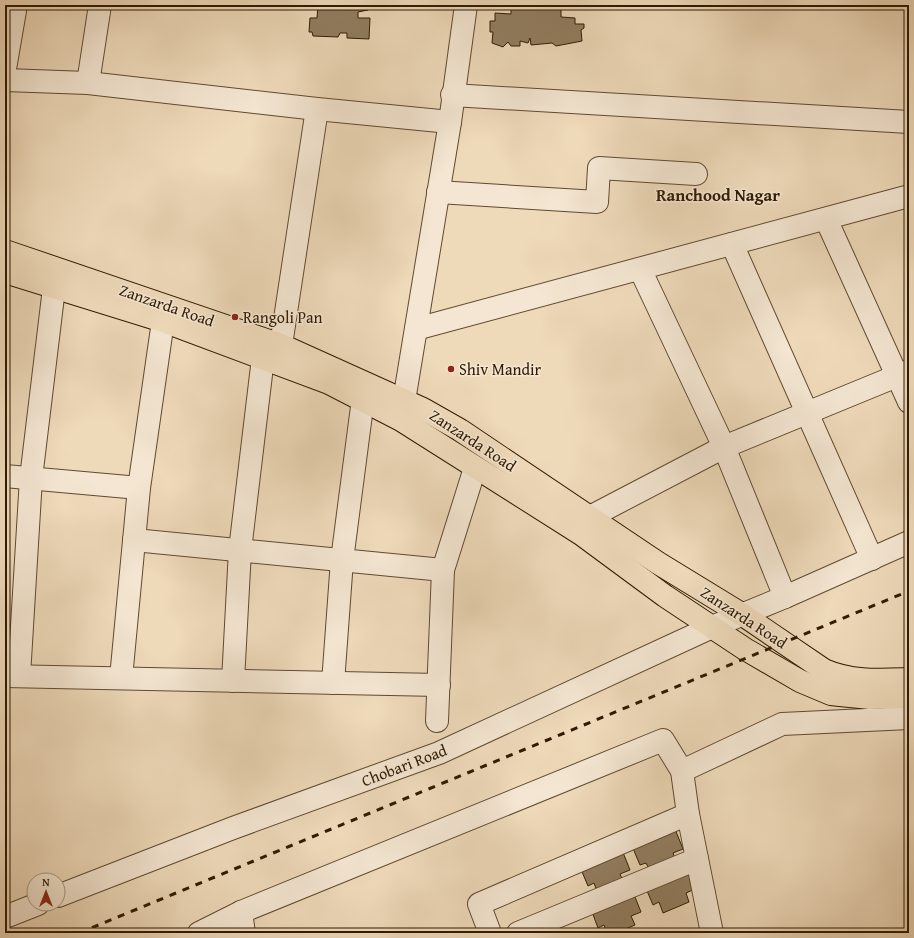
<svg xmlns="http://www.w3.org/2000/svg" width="914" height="938" viewBox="0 0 914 938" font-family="'Gentium Book Plus',serif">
<rect width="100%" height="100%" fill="#eed9b9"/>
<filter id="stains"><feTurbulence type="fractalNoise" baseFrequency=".005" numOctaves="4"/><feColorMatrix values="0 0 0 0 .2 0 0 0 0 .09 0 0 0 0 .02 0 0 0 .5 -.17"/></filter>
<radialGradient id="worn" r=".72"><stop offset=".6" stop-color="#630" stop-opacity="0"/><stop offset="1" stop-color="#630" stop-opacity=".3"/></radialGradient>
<g fill="#927e61" stroke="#2f1b02">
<polygon points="318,5 369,5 368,10 358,12 358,18 370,18 369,39 347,38 347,33 340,33 338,37 313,36 312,32 309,32 310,18 317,18"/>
<polygon points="523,5 553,5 553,8 561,8 561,17 575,18 575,24 584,24 584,28 581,30 582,41 556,46 552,43 531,45 530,38 528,43 520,41 520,46 511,46 508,42 503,47 492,43 493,32 490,32 490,21 495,21 495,13 511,14 511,7 523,7"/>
<polygon points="675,829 683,849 673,853 677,863 651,873 646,863 640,865 632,846"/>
<polygon points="622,850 630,870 620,874 624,883 598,894 594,883 588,886 580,867"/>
<polygon points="687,869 695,889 686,893 689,902 663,913 659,902 653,905 645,886"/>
<polygon points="633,892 641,912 631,916 635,925 616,933 607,933 604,925 598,928 591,909"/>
</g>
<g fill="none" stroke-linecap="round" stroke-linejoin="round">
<g stroke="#5f4a30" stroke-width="24">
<g id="minor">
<polyline points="5,69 16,5"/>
<polyline points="5,80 88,83 317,109 450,122"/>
<polyline points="88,83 100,5"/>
<polyline points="452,95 909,122"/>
<polyline points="438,192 597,202 599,168 696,174"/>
<polyline points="826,219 909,402"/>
<polyline points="732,244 872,559"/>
<polyline points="640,269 724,447 785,597"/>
<polyline points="416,329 909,196"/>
<polyline points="281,345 317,109"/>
<polyline points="401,419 450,122 466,5"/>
<polyline points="5,476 139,488"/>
<polyline points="590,517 724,447 909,371"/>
<polyline points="134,540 443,570"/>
<polyline points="5,676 439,685"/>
<polyline points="19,676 31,478 54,288"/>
<polyline points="121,678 139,488 163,321"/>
<polyline points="233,681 240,550 263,358"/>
<polyline points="333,683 342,560 363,399"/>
<polyline points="437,721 443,570 475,468"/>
<polyline points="682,771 782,724 909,718"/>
<polyline points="58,896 233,828 439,753 712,627 785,597 909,542"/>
<polyline points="241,912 244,933"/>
<polyline points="5,917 38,904"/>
<polyline points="199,933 241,912 663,740 682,771 688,814 712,933"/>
<polyline points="490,933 479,904 688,814"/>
<polyline points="518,933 697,859"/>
</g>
</g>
<g stroke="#2f1b02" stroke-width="24">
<g id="major">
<path d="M5 251 281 345 423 409 460 430 658 563 743 615 824 670C852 682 879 680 909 679"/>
<polyline points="5,272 163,321 329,383 401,420 581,534 665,596 745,649 800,681 831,694 840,695 870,698 909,697"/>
</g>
</g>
<use href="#minor" stroke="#f4e6d2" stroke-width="22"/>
<use href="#major" stroke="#eed9b9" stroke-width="22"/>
<polyline stroke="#2f1b02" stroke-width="3" stroke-dasharray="7 7" stroke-linecap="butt" points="79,933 909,591"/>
</g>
<g fill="#8f2418" stroke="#f4e6d2" stroke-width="1.5">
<circle cx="235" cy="317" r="4"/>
<circle cx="451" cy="369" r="4"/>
</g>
<g text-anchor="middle" stroke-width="3" stroke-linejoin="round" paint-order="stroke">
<g font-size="16" fill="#2f1b02" stroke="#f4e6d2">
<text transform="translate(167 305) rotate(19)" y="6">Zanzarda Road</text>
<text transform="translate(473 440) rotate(33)" y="6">Zanzarda Road</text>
<text transform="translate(744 617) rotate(33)" y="6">Zanzarda Road</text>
<text transform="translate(404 765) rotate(-21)" y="6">Chobari Road</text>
</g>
<g font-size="16" fill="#2f1b02" stroke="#f4e6d2" text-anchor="start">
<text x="243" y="323">Rangoli Pan</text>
<text x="459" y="375">Shiv Mandir</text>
</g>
<g font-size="17" font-weight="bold" fill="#2f1b02" stroke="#f4e6d2">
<text x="718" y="201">Ranchood Nagar</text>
</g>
</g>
<rect width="914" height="938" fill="none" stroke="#eed9b9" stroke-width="20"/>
<rect x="6" y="6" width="902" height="926" fill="none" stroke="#2f1b02" stroke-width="2"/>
<rect x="10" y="10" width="894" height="918" fill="none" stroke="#2f1b02"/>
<g transform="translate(46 892)"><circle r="19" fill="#f4e6d2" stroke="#a5957f"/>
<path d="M0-3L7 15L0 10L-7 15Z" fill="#8f2418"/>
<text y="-6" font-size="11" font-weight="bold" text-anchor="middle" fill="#2f1b02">N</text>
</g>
<rect width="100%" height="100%" filter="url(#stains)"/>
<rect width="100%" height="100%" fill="url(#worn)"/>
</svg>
